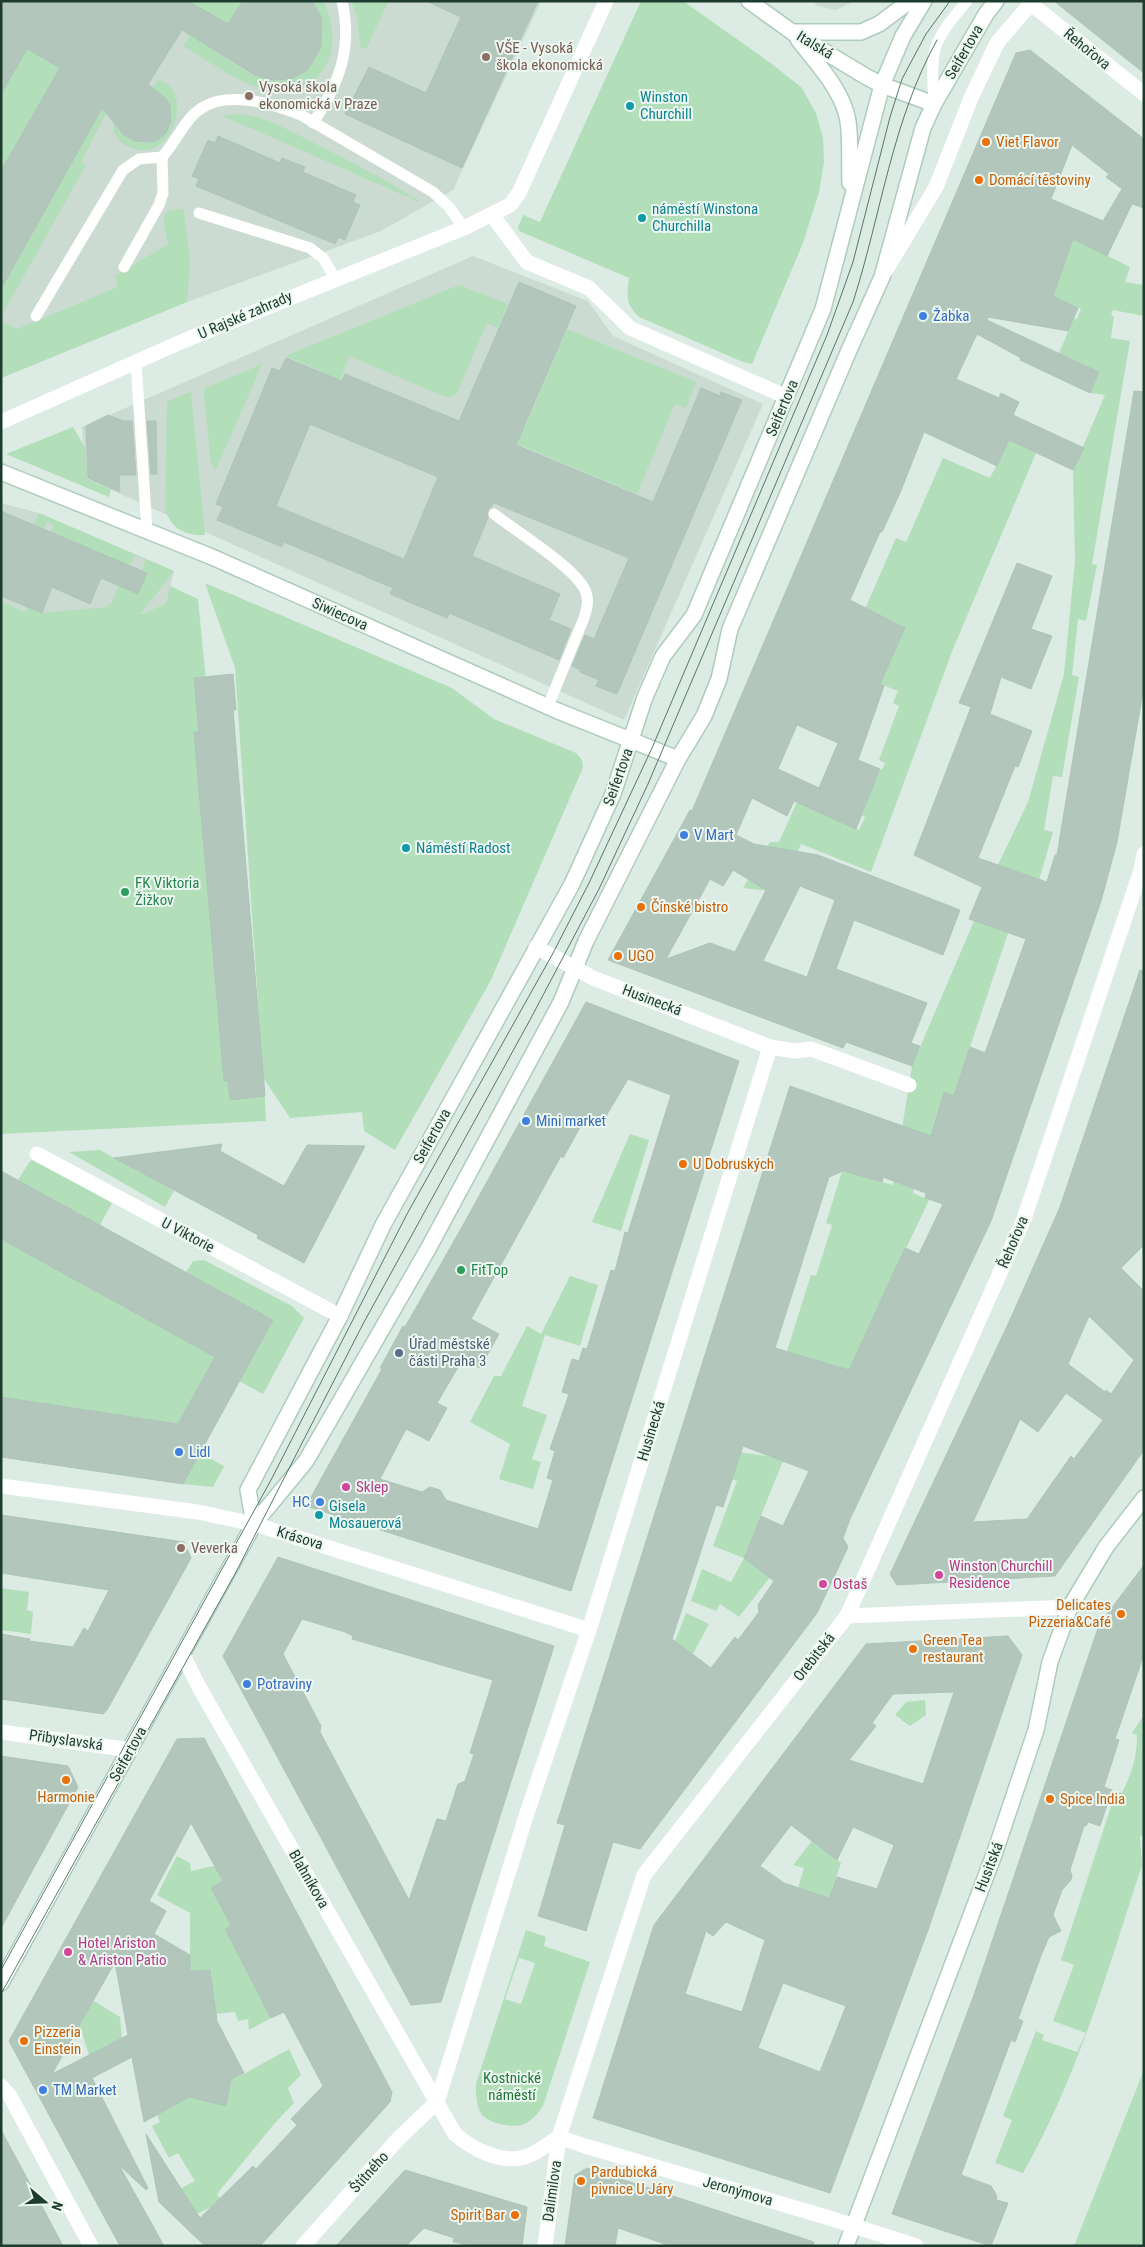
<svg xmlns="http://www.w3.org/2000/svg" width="1145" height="2247" viewBox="0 0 1145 2247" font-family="'Roboto Condensed',sans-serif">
<rect width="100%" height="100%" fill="#dcebe3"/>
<g fill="#cbdbd1">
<polygon points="1,1 541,1 453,190 381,231 187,302 1,378"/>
<polygon points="812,1 855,1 836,10 818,6"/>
<polygon points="473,256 588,301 613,336 763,404 624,720 87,479 82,427"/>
<polygon points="1,503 39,513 174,571 166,603 126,621 1,633"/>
</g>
<g fill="#b2dfb9" fill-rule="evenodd">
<polygon points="188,1 243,1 226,28"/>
<path d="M312 1H324C333 25 338 47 323 70 288 123 221 68 183 46L191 35C212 48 247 75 270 80 280 82 291 79 300 74 310 69 317 59 320 48 325 31 322 15 312 1Z"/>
<polygon points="351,1 389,1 366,49 360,47 357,17"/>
<path d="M641 1H683L772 64 802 88 816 113 823 138 824 162 819 192 803 243 752 364 743 362 639 317C625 303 627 297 629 278L519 231 518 227 523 215 540 222Z"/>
<polygon points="27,49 60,68 1,171 1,94"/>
<path d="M158 80C161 81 166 83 169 85 191 106 166 169 125 145 112 137 112 124 114 111L109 108 81 162 86 165 1 317V289L105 103 117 109C115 119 117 127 124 134 150 162 199 119 152 89Z"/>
<path d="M235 114C262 114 290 131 314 143 350 161 385 179 419 201V202L223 116Z"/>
<path d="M184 209 190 263 187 302 1 378V321L17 329 118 287 115 276 168 244C167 237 160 217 167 212 171 209 179 210 184 209Z"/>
<polygon points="1073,239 1130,267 1125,282 1144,285 1144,316 1113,310 1111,315 1114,316 1111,338 1130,341 1092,564 1097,565 1086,621 1078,619 1072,675 1079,677 1062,777 1053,776 1044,830 1053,832 1039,880 998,865 1028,802 1064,674 1075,561 1073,470 1105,395 1090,393 1099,372 1059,353 1074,318 1077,319 1081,309 1071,304 1069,309 1014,286 1042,266 1060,275"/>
<polygon points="459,285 508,304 498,328 487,323 457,393 453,397 445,397 349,356 338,387 321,379 323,372 285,356"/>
<polygon points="567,329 696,382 686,408 675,404 637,494 515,443 522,426 525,427"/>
<polygon points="262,364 216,470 211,464 204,394 205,388"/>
<path d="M191 392 205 535C184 536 171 528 165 509L167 401Z"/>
<polygon points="73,427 86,449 87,479 111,489 109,497 6,454"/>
<polygon points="1009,440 1036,453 953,649 871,872 801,844 780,892 743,888 770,842 779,842 797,802 859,830 865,817 862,815 880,769 882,770 885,763 879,760 899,706 893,703 898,691 848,671 880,616 865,609 896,538 906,542 943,458 990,478"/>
<path d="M39 513 174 571 140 615 166 603 170 586 198 599 209 712 233 710 260 1030 235 668 205 583 452 688 494 719 576 753C582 759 584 762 582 770L490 982 395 1150 364 1131 362 1112 290 1118 264 1079 266 1121 1 1134V602L25 612 27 607 42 613 107 607 112 602 119 586 138 594 147 574 141 571 146 560 135 555 130 566 51 532 54 525 47 522 44 529 34 525Z"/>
<polygon points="974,921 1008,933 970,1047 977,1050 961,1097 927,1149 913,1193 929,1200 840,1388 794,1354 787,1351 811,1275 816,1276 832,1225 826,1223 842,1171 893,1185 912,1066"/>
<polygon points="630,1134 649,1140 621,1231 592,1222"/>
<polygon points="100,1150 174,1191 165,1207 69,1152"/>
<polygon points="34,1160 112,1203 100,1225 18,1180 30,1161"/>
<polygon points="1,1239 215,1357 178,1424 1,1397"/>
<polygon points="204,1260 292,1306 304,1318 263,1394 239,1381 273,1320 186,1272 193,1261"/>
<polygon points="570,1276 598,1285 580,1346 545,1335 522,1406 547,1415 532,1459 541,1462 533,1489 499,1479 510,1444 470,1422 494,1376 501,1376 527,1326 541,1334"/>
<polygon points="740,1452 773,1457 783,1461 744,1557 770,1577 739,1617 720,1604 716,1611 691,1601 702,1569 731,1582 744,1558 713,1546 737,1481 732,1479"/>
<polygon points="200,1453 224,1466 213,1487 183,1484"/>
<polygon points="1,1588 29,1592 27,1610 33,1612 31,1634 1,1630"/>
<polygon points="686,1613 709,1624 689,1661 670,1654"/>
<polygon points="925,1700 926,1715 910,1726 895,1715 906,1702"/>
<path d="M1144 1715V1834L1140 1837 1142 1865C1108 1969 1078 2077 1023 2173L995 2163 1012 2120 1003 2116 1036 2031 1044 2035 1042 2040 1077 2052 1086 2033 1053 2021 1074 1965 1061 1960 1116 1791 1122 1793C1132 1773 1137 1757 1137 1735L1132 1733Z"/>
<polygon points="812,1841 841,1863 829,1898 798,1888 804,1868 793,1865"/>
<polygon points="177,1856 190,1863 191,1871 218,1865 226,1880 211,1888 231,1925 225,1929 271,2018 249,2030 248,2019 238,2021 235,2012 215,2014 210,1970 190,1971 190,1913 157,1895"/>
<path d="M526 1930 546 1937 544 1946 590 1962 543 2106C531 2124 521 2129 500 2124 495 2123 486 2119 482 2115 476 2106 476 2094 476 2084ZM519 1958 535 1963 521 2004 505 1999Z"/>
<polygon points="89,1998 120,2017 122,2038 89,2055 81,2030 78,2028 85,2016"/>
<polygon points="289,2049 301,2075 288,2088 294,2103 274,2124 217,2194 220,2198 209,2208 189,2218 166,2196 195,2181 178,2153 169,2158 152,2126 160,2122 157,2115 189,2097 226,2106 231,2081"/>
<polygon points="1144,2070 1144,2246 1074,2246"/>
</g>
<g fill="#b2c6bb" stroke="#aec5b9" fill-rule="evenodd">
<polygon points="1,1 188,1 228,24 243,1 312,1 322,19 321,46 313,62 306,71 291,79 273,80 255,75 182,30 148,84 166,99 170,106 171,121 166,133 158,140 151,142 134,141 124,135 102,108 1,289 1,171 60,68 27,49 1,94"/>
<polygon points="426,1 538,1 462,168 345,114 369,67 426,93 461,17"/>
<polygon points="1054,1 1144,1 1144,73 1125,58"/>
<path d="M1030 50 1144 139V208L1132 204 1107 256 1073 239 1053 296 1078 308 1068 331 988 317 987 320 1099 372 1090 393 1020 360 1021 358 977 334 956 379 999 398 1001 393 1019 402 1013 415 1084 448 1073 470 1009 440 997 466 924 432 900 493 882 532H880L850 600 905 628 880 684 884 686 858 760 880 769 856 829 794 801 787 816 752 798 736 835 754 844 818 855 960 910 943 955 854 920 836 969 927 1003 911 1043 920 1046 912 1066 846 1042 843 1048 608 960 690 810 692 811 1016 53ZM1072 145 1109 174 1106 177 1122 189 1103 221 1051 199ZM797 725 838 743 819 788 778 769ZM733 870 766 890 735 952 710 943 666 959 710 879 723 886ZM800 886 835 900 807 977 763 961Z"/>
<polygon points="218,136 280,163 282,158 305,167 303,172 356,195 353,202 360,205 345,240 338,237 335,244 196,186 199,179 192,176 208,140 215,143"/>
<path d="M519 282 576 306 516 445 653 502 701 388 720 396 721 392 742 400 617 694 596 686 599 680 580 672 581 670 572 666 585 635 594 639 629 558 494 503 488 510V518L472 556 560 594 549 620 571 629 559 660 449 613 447 618 390 594 393 588 284 542 282 547 217 520 223 507 216 504 272 368 280 371 286 358 342 381 345 374 459 421ZM310 424 438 477 404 559 276 506Z"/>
<path d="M1134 391 1144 392V686L1117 842 1101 901 991 1221 850 1519 843 1538 848 1547 817 1613 640 1849 613 1842 586 1931 538 1916 565 1825 557 1823 790 1086 931 1136 944 1092 954 1096 970 1047 985 1053 1026 939 969 919 982 887 914 855 971 707 959 703 1017 563 1052 576 1031 629 1052 636 1031 689 1001 677 990 714 1032 731 1018 767 1015 766 978 858 1047 882 1055 855H1057ZM843 1171 882 1182 883 1177 926 1193 925 1198 943 1204 919 1254 905 1248 849 1370 775 1348 829 1177ZM743 1446 809 1471 783 1526 761 1516 744 1558 774 1581 758 1605 759 1612 738 1640 735 1637 711 1668 672 1639 716 1505 723 1507Z"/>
<polygon points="108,415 123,421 132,421 136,475 119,475 120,492 88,478 86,426"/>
<polygon points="147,421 156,421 157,474 151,474"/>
<polygon points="1,511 147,573 138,594 101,578 90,604 52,587 42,613 1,596"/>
<polygon points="233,674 236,710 233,710 265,1096 230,1100 228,1081 224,1081 194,732 199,732 194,678"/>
<path d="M1140 970 1144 971V1245L1121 1268 1144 1291V1450L1055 1576 897 1585 890 1574 1009 1322 1060 1207ZM1089 1316 1134 1360 1111 1394 1106 1390 1105 1392 1068 1364ZM1066 1393 1103 1420 1074 1459 1071 1456 1027 1519 973 1522 1020 1419 1038 1432Z"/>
<path d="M586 1002 739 1061 571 1591 306 1506 382 1369 380 1368 403 1326 405 1327 462 1227ZM628 1079 671 1095 628 1233 625 1232 615 1271 611 1270 587 1349 583 1348 579 1361 572 1359 562 1392 569 1394 550 1449 555 1451 547 1478 553 1480 538 1529 446 1500 440 1490 430 1487 422 1492 380 1479 406 1429 429 1441 447 1408 437 1403 463 1359 480 1368 499 1334 471 1319 561 1156 563 1158 588 1113 603 1121Z"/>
<polygon points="222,1144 220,1151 284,1186 307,1145 365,1146 304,1263 257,1238 258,1235 114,1158"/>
<polygon points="1,1171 273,1320 183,1484 1,1457 1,1397 178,1424 215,1357 1,1239"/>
<polygon points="1,1515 184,1542 191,1558 107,1710 103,1714 1,1699 1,1634 30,1639 29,1641 73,1647 84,1628 88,1631 109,1590 1,1573"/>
<path d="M278 1557 554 1646 441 2002 411 2005 223 1656ZM302 1619 345 1632 353 1636 352 1639 493 1680 470 1753 474 1754 465 1781 458 1784 446 1821 437 1819 409 1900 320 1732 321 1726 283 1654Z"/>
<polygon points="1144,1565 1144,1654 1115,1739 1119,1740 1104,1787 1112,1790 1100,1826 1088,1822 1086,1826 1084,1826 1070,1870 1072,1876 1071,1880 1062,1890 1053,1915 1061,1931 1049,1937 1042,1953 1018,2019 1023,2021 1015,2042 1011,2040 961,2175 991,2186 997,2196 996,2200 1008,2203 991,2246 892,2214 975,1992 1099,1625"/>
<path d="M1008 1636 1022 1655 928 1930 830 2193 593 2118 654 1925 866 1644ZM954 1692 923 1784 849 1760 876 1726 872 1723 893 1694ZM791 1825 837 1860 853 1827 894 1845 877 1889 837 1877 829 1898 784 1883 760 1866ZM726 1922 765 1940 742 2012 685 1994 706 1931 713 1936ZM783 1983 846 2006 820 2072 758 2048Z"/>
<path d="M204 1738 392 2092 390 2102 260 2246H205L159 2202 146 2134 200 2218 253 2166 256 2169 297 2125 291 2119 323 2086 284 2012 271 2018 225 1929 231 1925 211 1888 223 1881 191 1823 149 1901 166 1911 154 1934 190 1955V1971L210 1970 217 2021 244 2073 231 2080 226 2106 189 2097 144 2122 132 2057 92 2078 148 2188 146 2190 119 2165 164 2246H120L9 2041 177 1739ZM115 1962 128 2035 52 2074Z"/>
<polygon points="1,1756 68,1766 78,1787 1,1928"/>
<polygon points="1,2130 29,2182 63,2246 1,2246"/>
<polygon points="587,2168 814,2242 813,2246 671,2246 618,2228 615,2246 565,2246 575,2175"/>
<polygon points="405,2170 527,2207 522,2246 477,2246 453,2242 454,2238 424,2228 406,2246 336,2246"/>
</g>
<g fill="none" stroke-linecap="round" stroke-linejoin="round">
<g stroke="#aeccbd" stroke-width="18">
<g id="secondary">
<polyline points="749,1 792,32 865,76 882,85 934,104"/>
<polyline points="794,32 861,32 879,24 910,1"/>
<path d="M798 39C816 63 843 90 848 121 851 142 849 163 850 183"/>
<polyline points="1,472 212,557 558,711 678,759"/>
<polyline points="254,1524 248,1490 340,1316 383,1225 572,884 613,794 645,697 663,656 694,615 823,309 882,85 903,36 924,1"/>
<polyline points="1,1983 254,1524 306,1461 428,1249 561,1002 586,941 678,759 704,716 719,679 730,629 850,348 882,277 923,128 934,104 986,14 996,1"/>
<polyline points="846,2246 995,1852 1036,1730 1050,1662 1070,1607 1106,1547 1144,1498"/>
</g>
</g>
<g stroke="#fff" stroke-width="11">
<path d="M934 104C931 48 930 45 967 1"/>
<path d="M313 123C339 83 353 49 342 1"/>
<polyline points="199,213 310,248 323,258 335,278"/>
<polyline points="124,267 159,205 163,193 162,157"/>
<path d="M36 316 123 170 139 159 162 157C174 144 182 126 194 114 221 88 271 103 301 115L433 192 449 207 464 228"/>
<polyline points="136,362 147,530"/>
<path d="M494 514C517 532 571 565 584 588 590 598 587 608 584 618L548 706"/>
</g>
<g stroke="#fff" stroke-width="15">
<polyline points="1031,4 1144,94"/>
<polyline points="492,215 527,262 589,288 630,328 787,397"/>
<polyline points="886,270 936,187 971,98 997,43 1033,1"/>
<polyline points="1,422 183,341 464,228 510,205 519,193 606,1"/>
<polyline points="536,947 593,978 770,1047 795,1051 811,1049 909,1085"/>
<polyline points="37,1154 340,1316"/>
<polyline points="1,1486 198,1512 254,1524 589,1630"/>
<polyline points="847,1616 1070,1607"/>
<path d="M183 1655 199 1687 455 2134C472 2149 501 2164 525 2157 536 2154 549 2143 559 2137"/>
<polyline points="1,1732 131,1750"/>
<polyline points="1,2086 10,2096 91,2246"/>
<polyline points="559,2137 585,2146 826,2217 916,2246"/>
<polyline points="303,2246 398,2139 437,2102 527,1813 589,1630 770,1047"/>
<polyline points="545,2246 559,2137 644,1875 847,1616 1024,1219 1141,870 1144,854"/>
</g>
<use href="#secondary" stroke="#fff" stroke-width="15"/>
<g stroke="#56786b" stroke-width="1">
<polyline points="1,1970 271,1480 407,1214 552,955 589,883 652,748 827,335 853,262 890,117 902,79 926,34 950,1"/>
<path d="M1 1994 236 1572 363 1324 531 1018 599 889 648 784 853 302C881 215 892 121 937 40"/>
</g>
</g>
<g fill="#8d6e63" stroke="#edf7f1" stroke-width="2">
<circle cx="486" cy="57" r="5"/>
<circle cx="249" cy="96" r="5"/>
<circle cx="181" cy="1548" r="5"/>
</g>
<g fill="#0f9aa8" stroke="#edf7f1" stroke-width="2">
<circle cx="630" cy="106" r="5"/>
<circle cx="642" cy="218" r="5"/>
<circle cx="406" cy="848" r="5"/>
<circle cx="319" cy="1515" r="5"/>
</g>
<g fill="#e8710a" stroke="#edf7f1" stroke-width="2">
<circle cx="986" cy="142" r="5"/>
<circle cx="979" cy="180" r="5"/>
<circle cx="641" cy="907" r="5"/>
<circle cx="618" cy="956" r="5"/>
<circle cx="683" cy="1164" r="5"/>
<circle cx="1121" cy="1614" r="5"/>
<circle cx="913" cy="1649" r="5"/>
<circle cx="66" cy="1780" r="5"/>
<circle cx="1050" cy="1799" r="5"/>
<circle cx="24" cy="2041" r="5"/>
<circle cx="581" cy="2181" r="5"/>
<circle cx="515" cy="2215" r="5"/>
</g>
<g fill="#3f7fe0" stroke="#edf7f1" stroke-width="2">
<circle cx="923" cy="316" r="5"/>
<circle cx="684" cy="835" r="5"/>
<circle cx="526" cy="1121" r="5"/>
<circle cx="179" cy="1452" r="5"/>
<circle cx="320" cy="1502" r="5"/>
<circle cx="247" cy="1684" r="5"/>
<circle cx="43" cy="2090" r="5"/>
</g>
<g fill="#2e9e5b" stroke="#edf7f1" stroke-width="2">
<circle cx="125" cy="892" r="5"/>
<circle cx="461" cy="1270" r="5"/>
</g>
<circle fill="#5c6f8a" stroke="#edf7f1" stroke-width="2" cx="399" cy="1353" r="5"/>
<g fill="#d1479c" stroke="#edf7f1" stroke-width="2">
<circle cx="346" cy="1487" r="5"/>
<circle cx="939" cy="1575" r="5"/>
<circle cx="823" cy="1584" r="5"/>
<circle cx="68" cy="1952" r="5"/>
</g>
<g text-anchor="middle" stroke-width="4" stroke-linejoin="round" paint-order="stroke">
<g font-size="15" fill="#1d3c2f" stroke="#edf7f1">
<text transform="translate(815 45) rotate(31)" y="5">Italská</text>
<text transform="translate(1087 49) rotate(39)" y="5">Řehořova</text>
<text transform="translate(964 52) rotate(-60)" y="5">Seifertova</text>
<text transform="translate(245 315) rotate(-23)" y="5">U Rajské zahrady</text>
<text transform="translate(782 408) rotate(-67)" y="5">Seifertova</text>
<text transform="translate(340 614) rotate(24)" y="5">Siwiecova</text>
<text transform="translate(618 777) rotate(-70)" y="5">Seifertova</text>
<text transform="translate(652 1000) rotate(21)" y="5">Husinecká</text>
<text transform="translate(432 1136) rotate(-61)" y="5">Seifertova</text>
<text transform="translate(188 1235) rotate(28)" y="5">U Viktorie</text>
<text transform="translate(1013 1242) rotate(-67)" y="5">Řehořova</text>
<text transform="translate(651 1431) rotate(-73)" y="5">Husinecká</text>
<text transform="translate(300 1538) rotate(17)" y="5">Krásova</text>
<text transform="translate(814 1657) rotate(-52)" y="5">Orebitská</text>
<text transform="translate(66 1740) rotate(8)" y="5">Přibyslavská</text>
<text transform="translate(128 1754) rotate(-61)" y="5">Seifertova</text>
<text transform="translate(989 1867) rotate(-69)" y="5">Husitská</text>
<text transform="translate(309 1879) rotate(60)" y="5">Blahníkova</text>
<text transform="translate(369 2172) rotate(-48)" y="5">Štítného</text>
<text transform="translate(552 2191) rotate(-82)" y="5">Dalimilova</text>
<text transform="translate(738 2191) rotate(16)" y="5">Jeronýmova</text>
</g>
<g font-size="15" fill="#785e54" stroke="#edf7f1" text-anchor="start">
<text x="496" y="53">VŠE - Vysoká<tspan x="496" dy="17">škola ekonomická</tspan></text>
<text x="259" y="92">Vysoká škola<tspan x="259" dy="17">ekonomická v Praze</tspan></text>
<text x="191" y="1553">Veverka</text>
</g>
<g font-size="15" fill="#0d838f" stroke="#edf7f1" text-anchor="start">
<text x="640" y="102">Winston<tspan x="640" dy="17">Churchill</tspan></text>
<text x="652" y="214">náměstí Winstona<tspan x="652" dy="17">Churchilla</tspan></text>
<text x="416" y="853">Náměstí Radost</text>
<text x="329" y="1511">Gisela<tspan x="329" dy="17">Mosauerová</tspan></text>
</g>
<g font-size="15" fill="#c56008" stroke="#edf7f1" text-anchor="start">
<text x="996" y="147">Viet Flavor</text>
<text x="989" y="185">Domácí těstoviny</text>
<text x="651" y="912">Čínské bistro</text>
<text x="628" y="961">UGO</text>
<text x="693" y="1169">U Dobruských</text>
<text x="1111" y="1610" text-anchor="end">Delicates<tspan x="1111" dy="17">Pizzeria&amp;Café</tspan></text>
<text x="923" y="1645">Green Tea<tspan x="923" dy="17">restaurant</tspan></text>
<text x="66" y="1802" text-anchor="middle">Harmonie</text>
<text x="1060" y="1804">Spice India</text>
<text x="34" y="2037">Pizzeria<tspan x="34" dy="17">Einstein</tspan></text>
<text x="591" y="2177">Pardubická<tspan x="591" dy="17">pivnice U Járy</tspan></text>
<text x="505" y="2220" text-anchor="end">Spirit Bar</text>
</g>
<g font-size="15" fill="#366cbe" stroke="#edf7f1" text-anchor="start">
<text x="933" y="321">Žabka</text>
<text x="694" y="840">V Mart</text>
<text x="536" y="1126">Mini market</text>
<text x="189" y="1457">Lidl</text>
<text x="310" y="1507" text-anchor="end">HC</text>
<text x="257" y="1689">Potraviny</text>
<text x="53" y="2095">TM Market</text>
</g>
<g font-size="15" fill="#27864d" stroke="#edf7f1" text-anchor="start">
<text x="135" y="888">FK Viktoria<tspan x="135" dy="17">Žižkov</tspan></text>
<text x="471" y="1275">FitTop</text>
</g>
<g font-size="15" fill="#4e5e75" stroke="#edf7f1" text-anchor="start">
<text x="409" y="1349">Úřad městské<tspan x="409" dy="17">části Praha 3</tspan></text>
</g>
<g font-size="15" fill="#b23c85" stroke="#edf7f1" text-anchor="start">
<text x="356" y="1492">Sklep</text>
<text x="949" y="1571">Winston Churchill<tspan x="949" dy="17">Residence</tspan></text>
<text x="833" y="1589">Ostaš</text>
<text x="78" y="1948">Hotel Ariston<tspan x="78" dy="17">&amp; Ariston Patio</tspan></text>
</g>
<g font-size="15" fill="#227738" stroke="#edf7f1">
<text x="512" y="2083">Kostnické<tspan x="512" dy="17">náměstí</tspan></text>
</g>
</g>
<rect width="1145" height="2247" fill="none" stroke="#1d3c2f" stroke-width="5"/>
<g transform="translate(45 2202) rotate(109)" stroke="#edf7f1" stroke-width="4" paint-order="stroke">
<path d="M0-4L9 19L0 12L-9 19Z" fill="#1d3c2f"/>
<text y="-8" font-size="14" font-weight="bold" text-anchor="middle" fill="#1d3c2f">N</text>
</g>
</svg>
